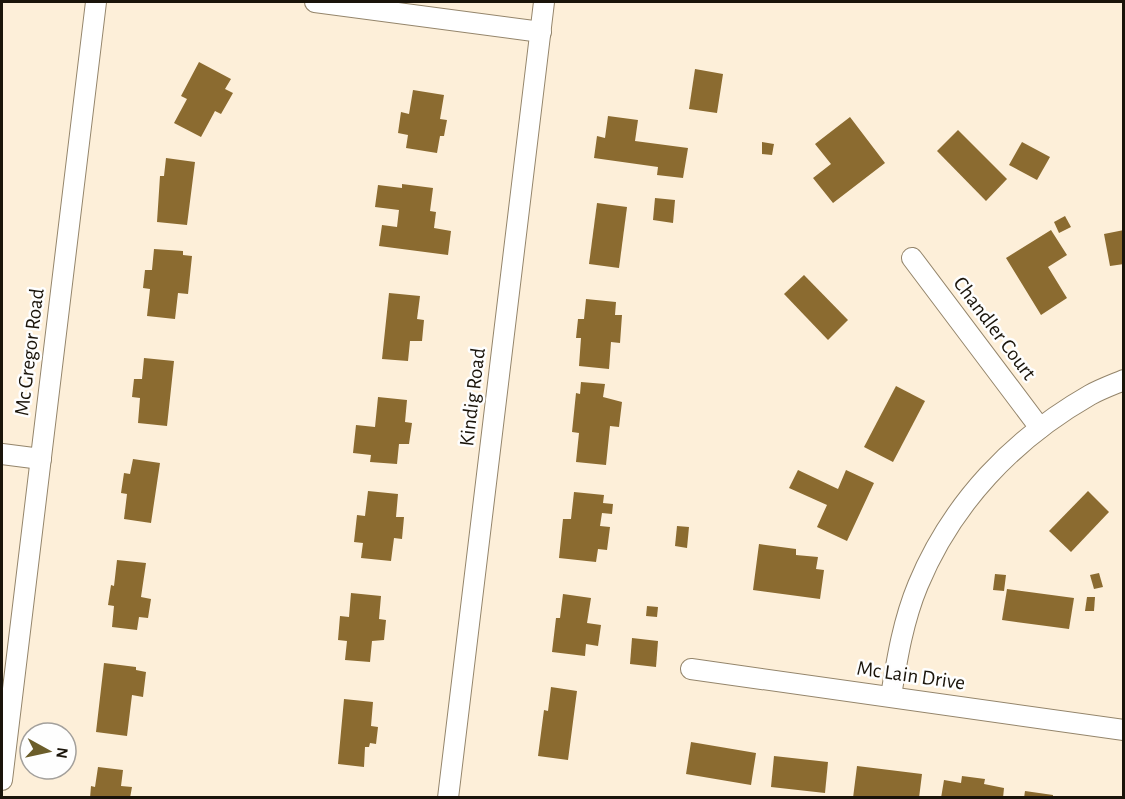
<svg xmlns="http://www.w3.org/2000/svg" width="1125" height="799" viewBox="0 0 1125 799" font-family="'Alegreya Sans',sans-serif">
<rect width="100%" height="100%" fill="#fdefd9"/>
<g fill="#8b6b30">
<polygon points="199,62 231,79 225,89 233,93 221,114 215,111 201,137 174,123 187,99 181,96"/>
<polygon points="695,69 723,74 717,113 689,109"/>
<polygon points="413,90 444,95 440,119 447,120 444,136 440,136 437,153 406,148 408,135 398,133 401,112 409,114"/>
<polygon points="608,116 638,120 635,141 688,148 683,178 657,175 658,167 594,158 597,136 605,138"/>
<polygon points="850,117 885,163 833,203 813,178 831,164 815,144"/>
<polygon points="958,130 1007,179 986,201 937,151"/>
<polygon points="762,142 774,144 772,155 762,154"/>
<polygon points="1022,142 1050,157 1037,180 1009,165"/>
<polygon points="166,158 195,162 187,225 157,222 160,176 164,176"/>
<polygon points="402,184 433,188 430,211 436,212 434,228 451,231 448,255 379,246 382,225 397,227 399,210 375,207 378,185 402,188"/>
<polygon points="655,198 675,200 673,223 653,220"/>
<polygon points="597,203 627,207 619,268 589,264"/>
<polygon points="1065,216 1071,227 1059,233 1054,222"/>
<polygon points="1051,230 1067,255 1048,267 1067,298 1041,315 1006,258"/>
<polygon points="1124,230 1124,264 1110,266 1104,234"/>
<polygon points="154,249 183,251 183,255 192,256 188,294 178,293 175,319 147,316 150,289 143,288 145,270 152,270"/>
<polygon points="804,275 848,320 828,340 784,294"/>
<polygon points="389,293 420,296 417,319 424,320 422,341 410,341 408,361 382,359"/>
<polygon points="586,299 616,302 615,315 622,315 620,343 611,342 609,369 579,366 581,338 576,338 578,319 584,319"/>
<polygon points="144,358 174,361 167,426 138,423 140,398 132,397 134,379 142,379"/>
<polygon points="581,382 605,384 603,397 622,402 619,427 610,426 606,465 576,462 579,433 572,432 576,393 580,394"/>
<polygon points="896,386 925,401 893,462 864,447"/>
<polygon points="378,397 407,400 405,422 412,423 409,444 399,444 397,464 370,462 371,455 353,453 356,425 375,427"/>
<polygon points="133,459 160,463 151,523 124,519 127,494 121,493 124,473 130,474"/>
<polygon points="798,470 838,489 846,470 874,483 847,541 817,527 827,505 789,488"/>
<polygon points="368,491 398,494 396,517 404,517 402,539 394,538 391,561 361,558 363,543 354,542 357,515 365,516"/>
<polygon points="1088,491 1109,512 1071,552 1049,531"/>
<polygon points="574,492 604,495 603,503 613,504 612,514 602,513 600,526 610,527 607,550 598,549 596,562 559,558 563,519 571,519"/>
<polygon points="677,526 689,527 687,548 675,546"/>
<polygon points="759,544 796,549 796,555 818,557 816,569 824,570 820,599 753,590"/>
<polygon points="117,560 146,563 141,597 151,599 148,618 139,617 137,630 112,627 114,606 108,605 111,585 114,586"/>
<polygon points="1099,573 1103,587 1094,589 1090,575"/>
<polygon points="995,574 1006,575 1004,591 993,590"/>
<polygon points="1007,589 1074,598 1069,629 1002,620"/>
<polygon points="351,593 381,596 379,619 386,620 384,640 372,641 370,662 345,660 347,641 338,640 340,616 349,617"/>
<polygon points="563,594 591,598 587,623 601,625 598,646 586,644 585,656 552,652 556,618 560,618"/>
<polygon points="1087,597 1095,597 1094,611 1085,611"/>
<polygon points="647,606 658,607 657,617 646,616"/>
<polygon points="632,638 658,641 656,667 630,664"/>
<polygon points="104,663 136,667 136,670 146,672 143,697 132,695 127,736 96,732"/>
<polygon points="551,687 577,691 568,760 538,756 544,710 548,711"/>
<polygon points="344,699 373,702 371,726 378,727 376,744 370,743 369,747 365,747 364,767 338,764"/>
<polygon points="691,742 756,753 751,785 686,774"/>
<polygon points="774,756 828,762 825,793 771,787"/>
<polygon points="857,766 922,774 919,798 853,798"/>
<polygon points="98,767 123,770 121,786 132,787 130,798 90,798 91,786 95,787"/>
<polygon points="962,776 985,779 984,784 1004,788 1003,798 941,798 944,780 961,783"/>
<polygon points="1025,791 1053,795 1053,798 1024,798"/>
</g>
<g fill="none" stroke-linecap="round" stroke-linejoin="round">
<g stroke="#94856b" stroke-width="22">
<g id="minor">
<polyline points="315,2 541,32"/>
<polyline points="912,258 1040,428"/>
<polyline points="2,454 41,459"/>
<polyline points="691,669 1124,730"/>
<path d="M891 696C897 659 903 621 918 585 952 503 1013 439 1090 395 1101 389 1112 385 1124 380"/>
<polyline points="2,780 96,2"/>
<polyline points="448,798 544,2"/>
</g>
</g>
<use href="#minor" stroke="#fff" stroke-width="20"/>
</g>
<g text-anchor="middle" stroke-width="5" stroke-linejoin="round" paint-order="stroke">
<g font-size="21" fill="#1a140a" stroke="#fefefe">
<text transform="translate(995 328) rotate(53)" y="7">Chandler Court</text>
<text transform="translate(29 352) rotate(-83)" y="7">Mc Gregor Road</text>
<text transform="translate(472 397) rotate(-83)" y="7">Kindig Road</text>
<text transform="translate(911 675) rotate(8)" y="7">Mc Lain Drive</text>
</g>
</g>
<rect width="1125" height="799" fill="none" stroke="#1a140a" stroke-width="6"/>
<g transform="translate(48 751) rotate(98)"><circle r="28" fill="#fefefe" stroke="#a3a09c" stroke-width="1.5"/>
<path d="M0-4.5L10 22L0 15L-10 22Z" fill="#6b5d2a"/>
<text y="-9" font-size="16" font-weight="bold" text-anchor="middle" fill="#1a140a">N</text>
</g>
</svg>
